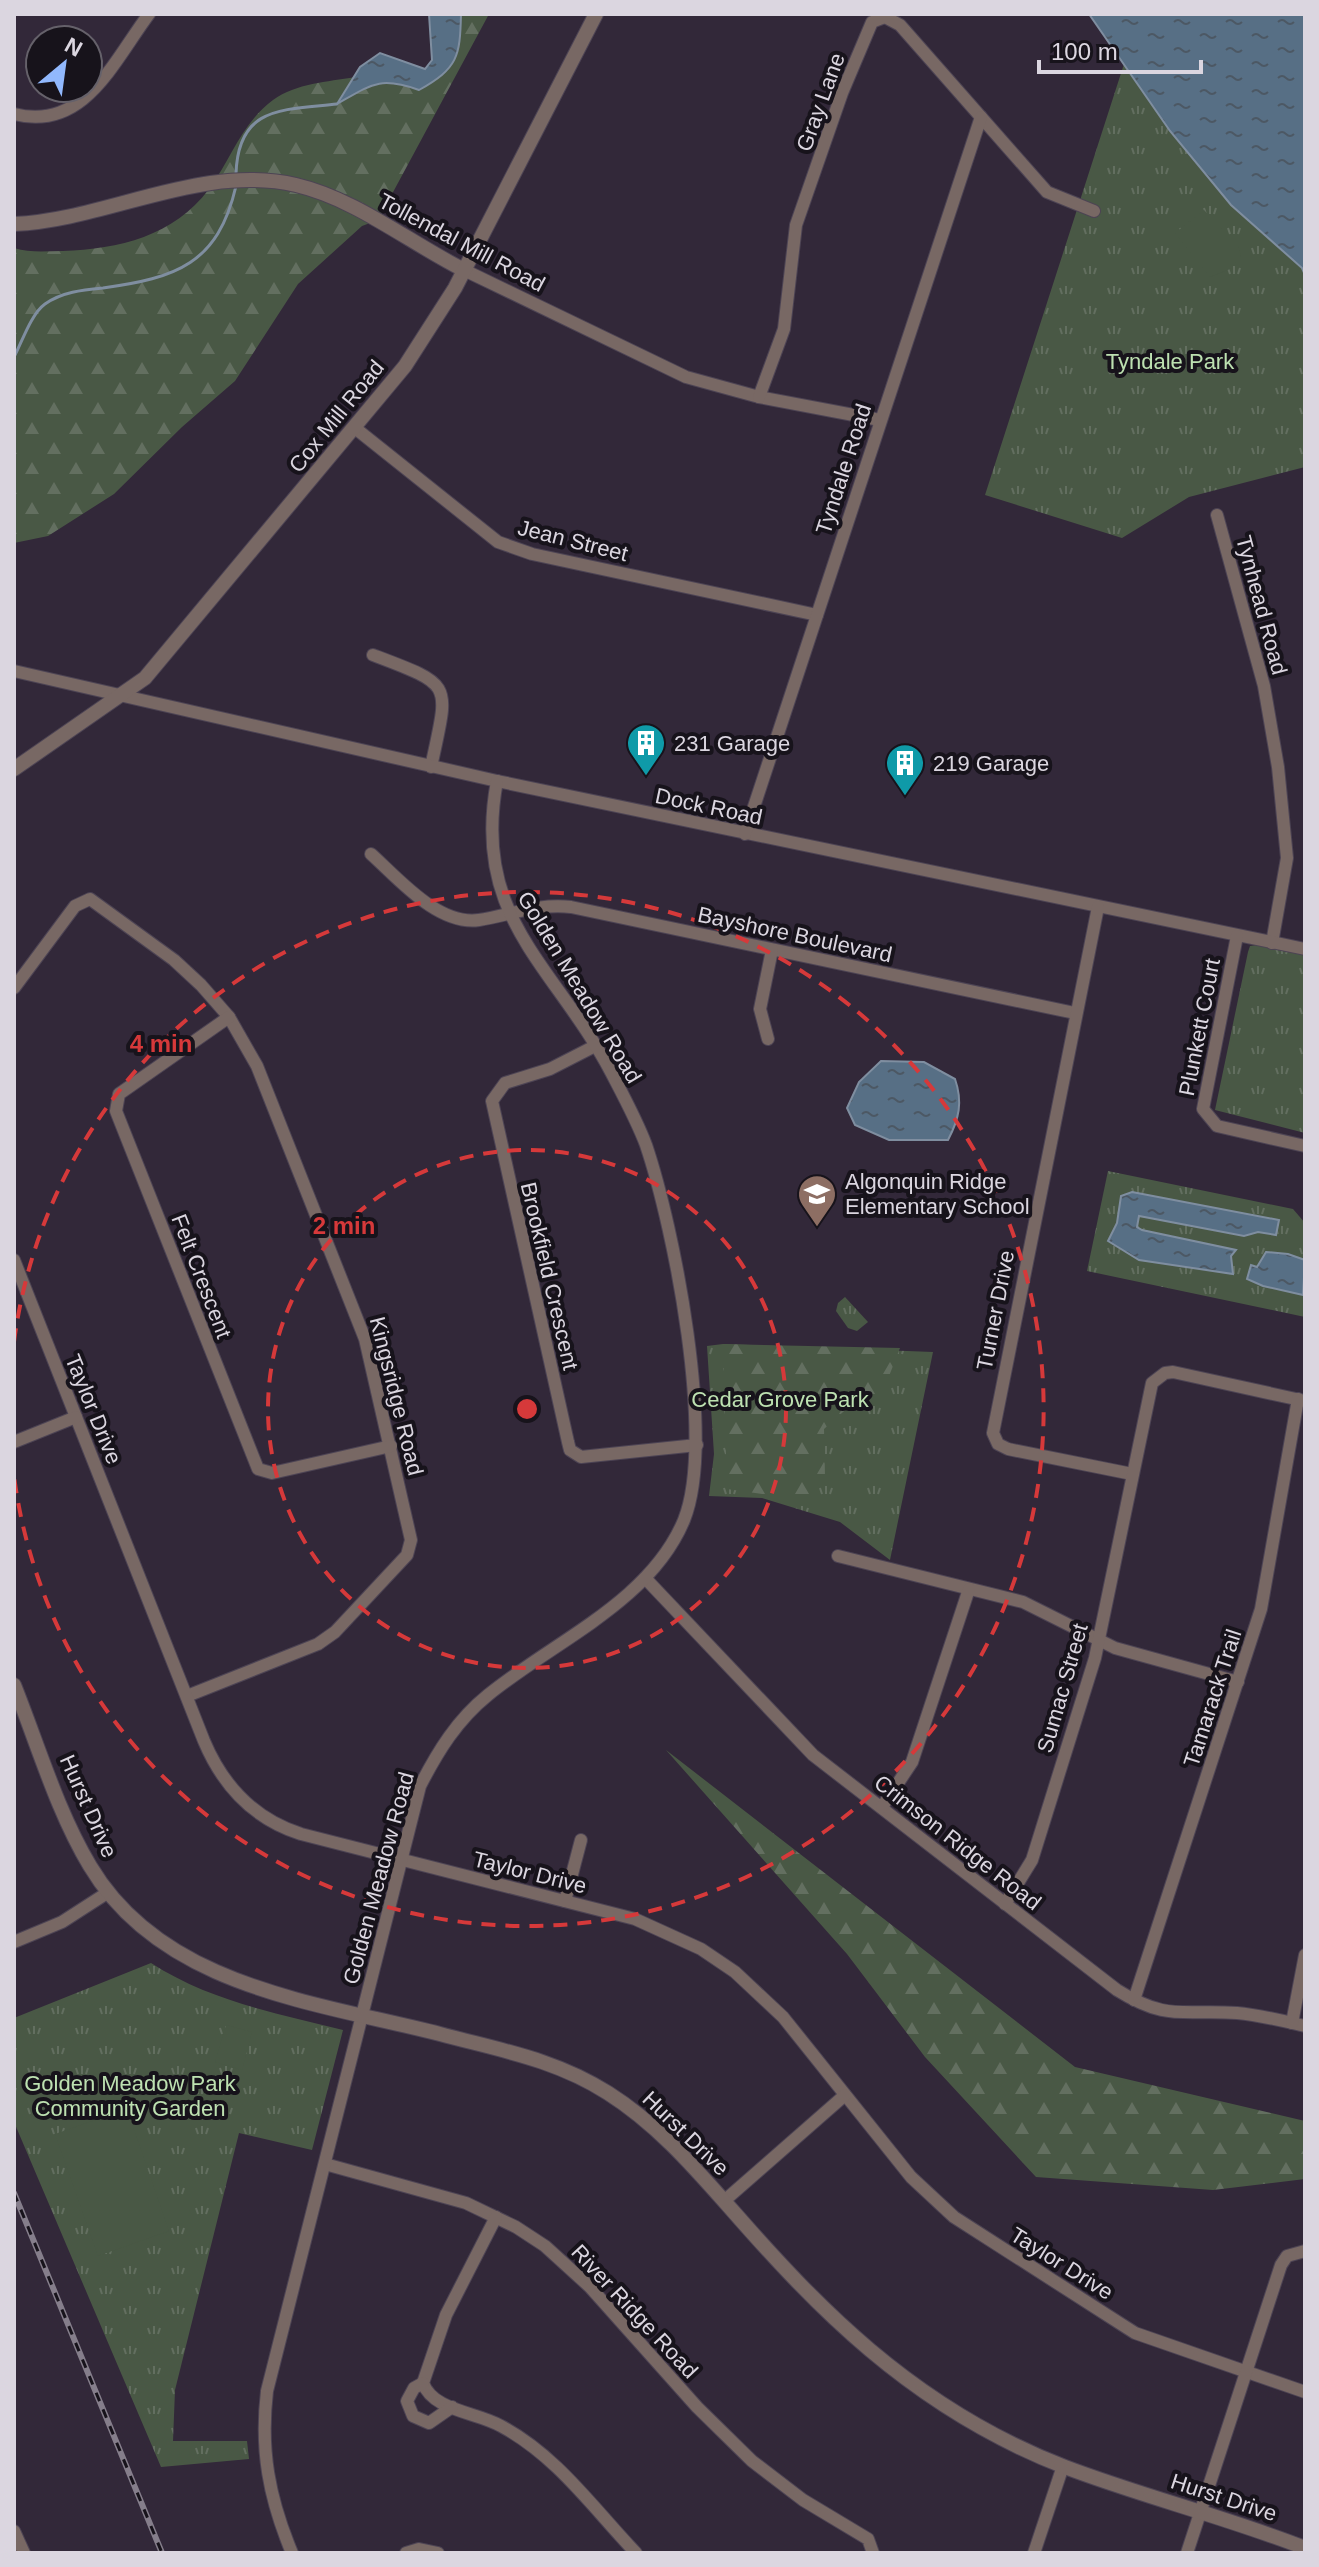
<svg xmlns="http://www.w3.org/2000/svg" width="1319" height="2567" viewBox="0 0 1319 2567" font-family="Arial,sans-serif">
<defs>
<pattern id="grass-tufts" width="24" height="20" patternUnits="userSpaceOnUse" patternTransform="scale(2)"><rect width="24" height="20" fill="#495845"/><path d="M3 7l-1-3M5 7V3M7 7l1-3M15 17l-1-3M17 17v-4M19 17l1-3" fill="none" stroke="#636f60"/></pattern>
<pattern id="forest-firs" width="22" height="20" patternUnits="userSpaceOnUse" patternTransform="scale(2)"><rect width="22" height="20" fill="#495845"/><path d="M5 1l3.5 6h-7zM16 11l3.5 6h-7z" fill="#636f60"/></pattern>
<pattern id="water-ripples" width="26" height="14" patternUnits="userSpaceOnUse" patternTransform="scale(2)"><rect width="26" height="14" fill="#576f85"/><path d="M2 4q2-2 4 0t4 0M15 11q2-2 4 0t4 0" fill="none" stroke="#4c5864"/></pattern>
</defs>
<rect width="100%" height="100%" fill="#322839"/>
<g fill="url(#grass-tufts)">
<polygon points="1124,64 1170,131 1231,205 1302,268 1305,275 1305,467 1189,497 1122,538 985,495"/>
<polygon points="1257,945 1305,954 1305,1133 1215,1110 1248,952 1250,946"/>
<polygon points="1108,1171 1293,1209 1305,1223 1305,1317 1087,1271"/>
<polygon points="845,1297 868,1322 857,1331 848,1328 836,1311 838,1303"/>
<polygon points="723,1344 933,1352 890,1560 840,1522 762,1498 709,1496 714,1454 707,1346"/>
<path d="M151 1963C210 2001 275 2013 343 2030L312 2150 239 2133 175 2390 173 2441H247L249 2459 161 2467 14 2122V2018Z"/>
</g>
<g fill="url(#forest-firs)">
<path d="M461 14H489L378 220 362 226 298 284 235 381 182 427 114 494 48 536 14 543V248C30 253 46 251 63 251 119 249 174 236 209 189 232 158 241 124 273 100 297 83 327 82 355 77L339 103C373 83 381 76 420 90L460 43Z"/>
<polygon points="723,1344 900,1348 882,1394 852,1404 824,1429 825,1477 810,1501 727,1489"/>
<polygon points="666,1750 1075,2067 1305,2121 1305,2179 1213,2190 1036,2177 925,2057 847,1954"/>
</g>
<g fill="#495845">
<polygon points="1204,210 1238,246 1241,256 1230,269 1210,277 1175,233"/>
<polygon points="226,2025 252,2032 242,2070 215,2062"/>
<polygon points="127,2109 169,2231 98,2256 55,2134"/>
</g>
<g fill="url(#water-ripples)" stroke="#7f8ea0" stroke-width="2">
<path d="M429 14H461C460 57 458 68 419 90 380 76 372 84 337 104L360 67 380 53 425 69 432 60Z"/>
<polygon points="1089,14 1305,14 1305,275 1302,268 1231,205 1170,131"/>
<path d="M881 1061 924 1062 955 1079C963 1102 959 1119 948 1140H889L855 1125 847 1108 859 1082Z"/>
<polygon points="1132,1192 1279,1220 1276,1235 1258,1232 1244,1236 1139,1216 1137,1227 1142,1230 1236,1250 1231,1256 1233,1274 1139,1260 1108,1241 1117,1223 1121,1196"/>
<polygon points="1266,1252 1288,1254 1305,1260 1303,1295 1263,1286 1247,1279 1251,1265 1257,1267"/>
</g>
<g fill="none" stroke-linecap="round" stroke-linejoin="round">
<g stroke="#7f8ea0" stroke-width="3">
<path d="M236 174C238 106 282 110 337 104"/>
<path d="M14 357C22 342 31 314 45 304 62 292 82 290 103 288 176 278 218 264 236 186"/>
</g>
<g stroke="#4d4454" stroke-width="14">
<g id="minor">
<path d="M14 114C84 132 113 62 149 14"/>
<polyline points="464,270 686,377 759,397 880,420"/>
<polyline points="759,397 784,329 796,225 842,93 872,22 885,17 900,25 1047,192 1094,211"/>
<polyline points="355,428 498,542 532,554 817,615"/>
<polyline points="1217,515 1264,686 1278,767 1287,858 1272,943"/>
<path d="M373 655C455 686 449 682 431 767"/>
<polyline points="14,671 497,781 1305,949"/>
<polyline points="745,834 981,117"/>
<path d="M371 854C398 878 438 926 479 920 510 915 539 903 571 907L1075 1013"/>
<polyline points="1098,907 993,1433 998,1444 1008,1449 1132,1474"/>
<polyline points="1237,936 1203,1109 1217,1126 1305,1146"/>
<polyline points="14,988 75,906 90,899 174,960 201,985 229,1017 257,1066 365,1339 411,1540 407,1555 335,1632 318,1644 187,1696"/>
<polyline points="229,1017 119,1094 116,1111 258,1469 272,1473 391,1446"/>
<polyline points="768,1039 760,1009 772,950"/>
<polyline points="595,1046 550,1069 505,1083 492,1101 568,1442 570,1450 581,1457 697,1445"/>
<path d="M14 1260 204 1741C223 1786 254 1819 301 1834L635 1919 701 1949 735 1972 783 2017 911 2177 954 2217 1135 2333 1305 2392"/>
<polyline points="14,1442 76,1417"/>
<polyline points="838,1556 1023,1602 1115,1648 1238,1682"/>
<path d="M645 1578 813 1755 1117 1990C1168 2022 1183 2009 1237 2013 1260 2015 1283 2021 1305 2026"/>
<polyline points="882,1807 912,1762 969,1589"/>
<polyline points="565,1901 581,1840"/>
<polyline points="1005,1904 1032,1860 1095,1658 1152,1383 1165,1373 1173,1372 1305,1401"/>
<polyline points="14,1942 62,1922 107,1893"/>
<polyline points="1134,2000 1261,1609 1298,1399"/>
<polyline points="1292,2023 1305,1955"/>
<polyline points="325,2164 466,2203 516,2227 545,2246 590,2287 697,2407 752,2461 803,2500 868,2539 873,2553"/>
<polyline points="724,2201 845,2095"/>
<path d="M496 2217 446 2315 423 2383C433 2411 477 2412 501 2426 557 2456 593 2508 636 2553"/>
<polyline points="423,2383 414,2388 407,2401 413,2416 429,2423 452,2407"/>
<polyline points="14,2531 24,2553"/>
<path d="M292 2553C269 2498 260 2450 267 2391L420 1786C438 1751 457 1720 488 1695 554 1641 650 1602 684 1520 716 1440 674 1228 646 1145 637 1121 624 1097 612 1074 555 965 471 919 497 781"/>
<polyline points="406,2553 419,2549 438,2553"/>
<polyline points="1034,2553 1063,2466"/>
<polyline points="1187,2553 1281,2265 1287,2256 1305,2251"/>
</g>
</g>
<g stroke="#4d4454" stroke-width="16">
<g id="tertiary">
<path d="M14 224C107 220 201 163 296 185 356 199 410 243 464 270"/>
<polyline points="14,769 145,678 405,366 455,288 596,14"/>
<path d="M14 1685C38 1745 57 1811 90 1866 162 1987 315 2002 440 2034 499 2050 555 2059 608 2093 657 2124 694 2167 732 2210 775 2259 819 2307 870 2350 927 2398 995 2440 1065 2467 1144 2497 1226 2517 1305 2548"/>
</g>
</g>
<use href="#minor" stroke="#786864" stroke-width="12"/>
<use href="#tertiary" stroke="#786864" stroke-width="14"/>
<g stroke="#857e8b" stroke-width="6">
<polyline id="rail" points="14,2193 162,2553"/>
</g>
<use href="#rail" stroke="#17131b" stroke-width="3" stroke-dasharray="9" stroke-linecap="butt"/>
</g>
<g fill="none" stroke="#d6393a" stroke-width="4" stroke-dasharray="14 10">
<circle cx="527" cy="1409" r="259"/>
<path d="M14 1342A517 517 0 1 1 14 1476"/>
</g>
<defs>
<g id="building-pin" transform="scale(2)"><path d="M0 17L-7.5 6A9.5 9.5 0 1 1 7.5 6Z" fill="#0f9aa8" stroke="#17131b"/><path d="M-4-6H4V6H1V3H-1V6H-4ZM-2.5-4.3h1.7v1.8h-1.7ZM.8-4.3h1.7v1.8H.8ZM-2.5-1h1.7V.8h-1.7ZM.8-1h1.7V.8H.8Z" fill="#fff"/></g>
<g id="school-pin" transform="scale(2)"><path d="M0 17L-7.5 6A9.5 9.5 0 1 1 7.5 6Z" fill="#8d6e63" stroke="#17131b"/><path d="M0-5L7-2L0 1L-7-2ZM-4 1L0 2.5L4 1V4Q0 6-4 4Z" fill="#fff"/></g>
</defs>
<g fill-rule="evenodd">
<use href="#building-pin" x="646" y="743"/>
<use href="#building-pin" x="905" y="763"/>
<use href="#school-pin" x="817" y="1194"/>
</g>
<g text-anchor="middle" stroke-width="8" stroke-linejoin="round" paint-order="stroke">
<g font-size="22" fill="#dbd6e0" stroke="#17131b">
<text transform="translate(820 102) rotate(-70)" y="8">Gray Lane</text>
<text transform="translate(462 242) rotate(28)" y="8">Tollendal Mill Road</text>
<text transform="translate(336 416) rotate(-51)" y="8">Cox Mill Road</text>
<text transform="translate(843 469) rotate(-72)" y="8">Tyndale Road</text>
<text transform="translate(573 540) rotate(14)" y="8">Jean Street</text>
<text transform="translate(1262 605) rotate(75)" y="8">Tynhead Road</text>
<text transform="translate(709 806) rotate(12)" y="8">Dock Road</text>
<text transform="translate(795 934) rotate(12)" y="8">Bayshore Boulevard</text>
<text transform="translate(580 987) rotate(59)" y="8">Golden Meadow Road</text>
<text transform="translate(1199 1027) rotate(-79)" y="8">Plunkett Court</text>
<text transform="translate(202 1276) rotate(69)" y="8">Felt Crescent</text>
<text transform="translate(550 1276) rotate(77)" y="8">Brookfield Crescent</text>
<text transform="translate(995 1310) rotate(-79)" y="8">Turner Drive</text>
<text transform="translate(397 1396) rotate(76)" y="8">Kingsridge Road</text>
<text transform="translate(94 1409) rotate(68)" y="8">Taylor Drive</text>
<text transform="translate(1062 1688) rotate(-74)" y="8">Sumac Street</text>
<text transform="translate(1212 1698) rotate(-72)" y="8">Tamarack Trail</text>
<text transform="translate(89 1806) rotate(66)" y="8">Hurst Drive</text>
<text transform="translate(958 1842) rotate(38)" y="8">Crimson Ridge Road</text>
<text transform="translate(530 1872) rotate(14)" y="8">Taylor Drive</text>
<text transform="translate(378 1878) rotate(-75)" y="8">Golden Meadow Road</text>
<text transform="translate(686 2133) rotate(44)" y="8">Hurst Drive</text>
<text transform="translate(1062 2263) rotate(32)" y="8">Taylor Drive</text>
<text transform="translate(635 2311) rotate(47)" y="8">River Ridge Road</text>
<text transform="translate(1224 2497) rotate(18)" y="8">Hurst Drive</text>
</g>
<g font-size="22" fill="#bde1b1" stroke="#17131b">
<text x="1170" y="369">Tyndale Park</text>
<text x="780" y="1407">Cedar Grove Park</text>
<text x="130" y="2091">Golden Meadow Park<tspan x="130" dy="25">Community Garden</tspan></text>
</g>
<g font-size="22" fill="#dbd6e0" stroke="#17131b" text-anchor="start">
<text x="674" y="751">231 Garage</text>
<text x="933" y="771">219 Garage</text>
<text x="845" y="1189">Algonquin Ridge<tspan x="845" dy="25">Elementary School</tspan></text>
</g>
</g>
<circle cx="527" cy="1409" r="12" fill="#d6393a" stroke="#17131b" stroke-width="4"/>
<g font-size="24" text-anchor="middle" font-weight="bold" fill="#d6393a" stroke="#17131b" stroke-width="8" stroke-linejoin="round" paint-order="stroke">
<text x="161" y="1052">4 min</text>
<text x="344" y="1234">2 min</text>
</g>
<rect width="1319" height="2567" fill="none" stroke="#dbd6e0" stroke-width="32"/>
<g transform="translate(64 64) rotate(29)"><circle r="38" fill="#17131b" stroke="#65616a" stroke-width="2"/>
<path d="M0-6L14 30L0 20L-14 30Z" fill="#91b8fd"/>
<text y="-12" font-size="22" font-weight="bold" text-anchor="middle" fill="#dbd6e0">N</text>
</g>
<path d="M1039 60v12h162v-12" fill="none" stroke="#dbd6e0" stroke-width="4"/>
<text x="1051" y="60" font-size="24" fill="#dbd6e0" stroke="#17131b" stroke-width="6" paint-order="stroke">100 m</text>
</svg>
